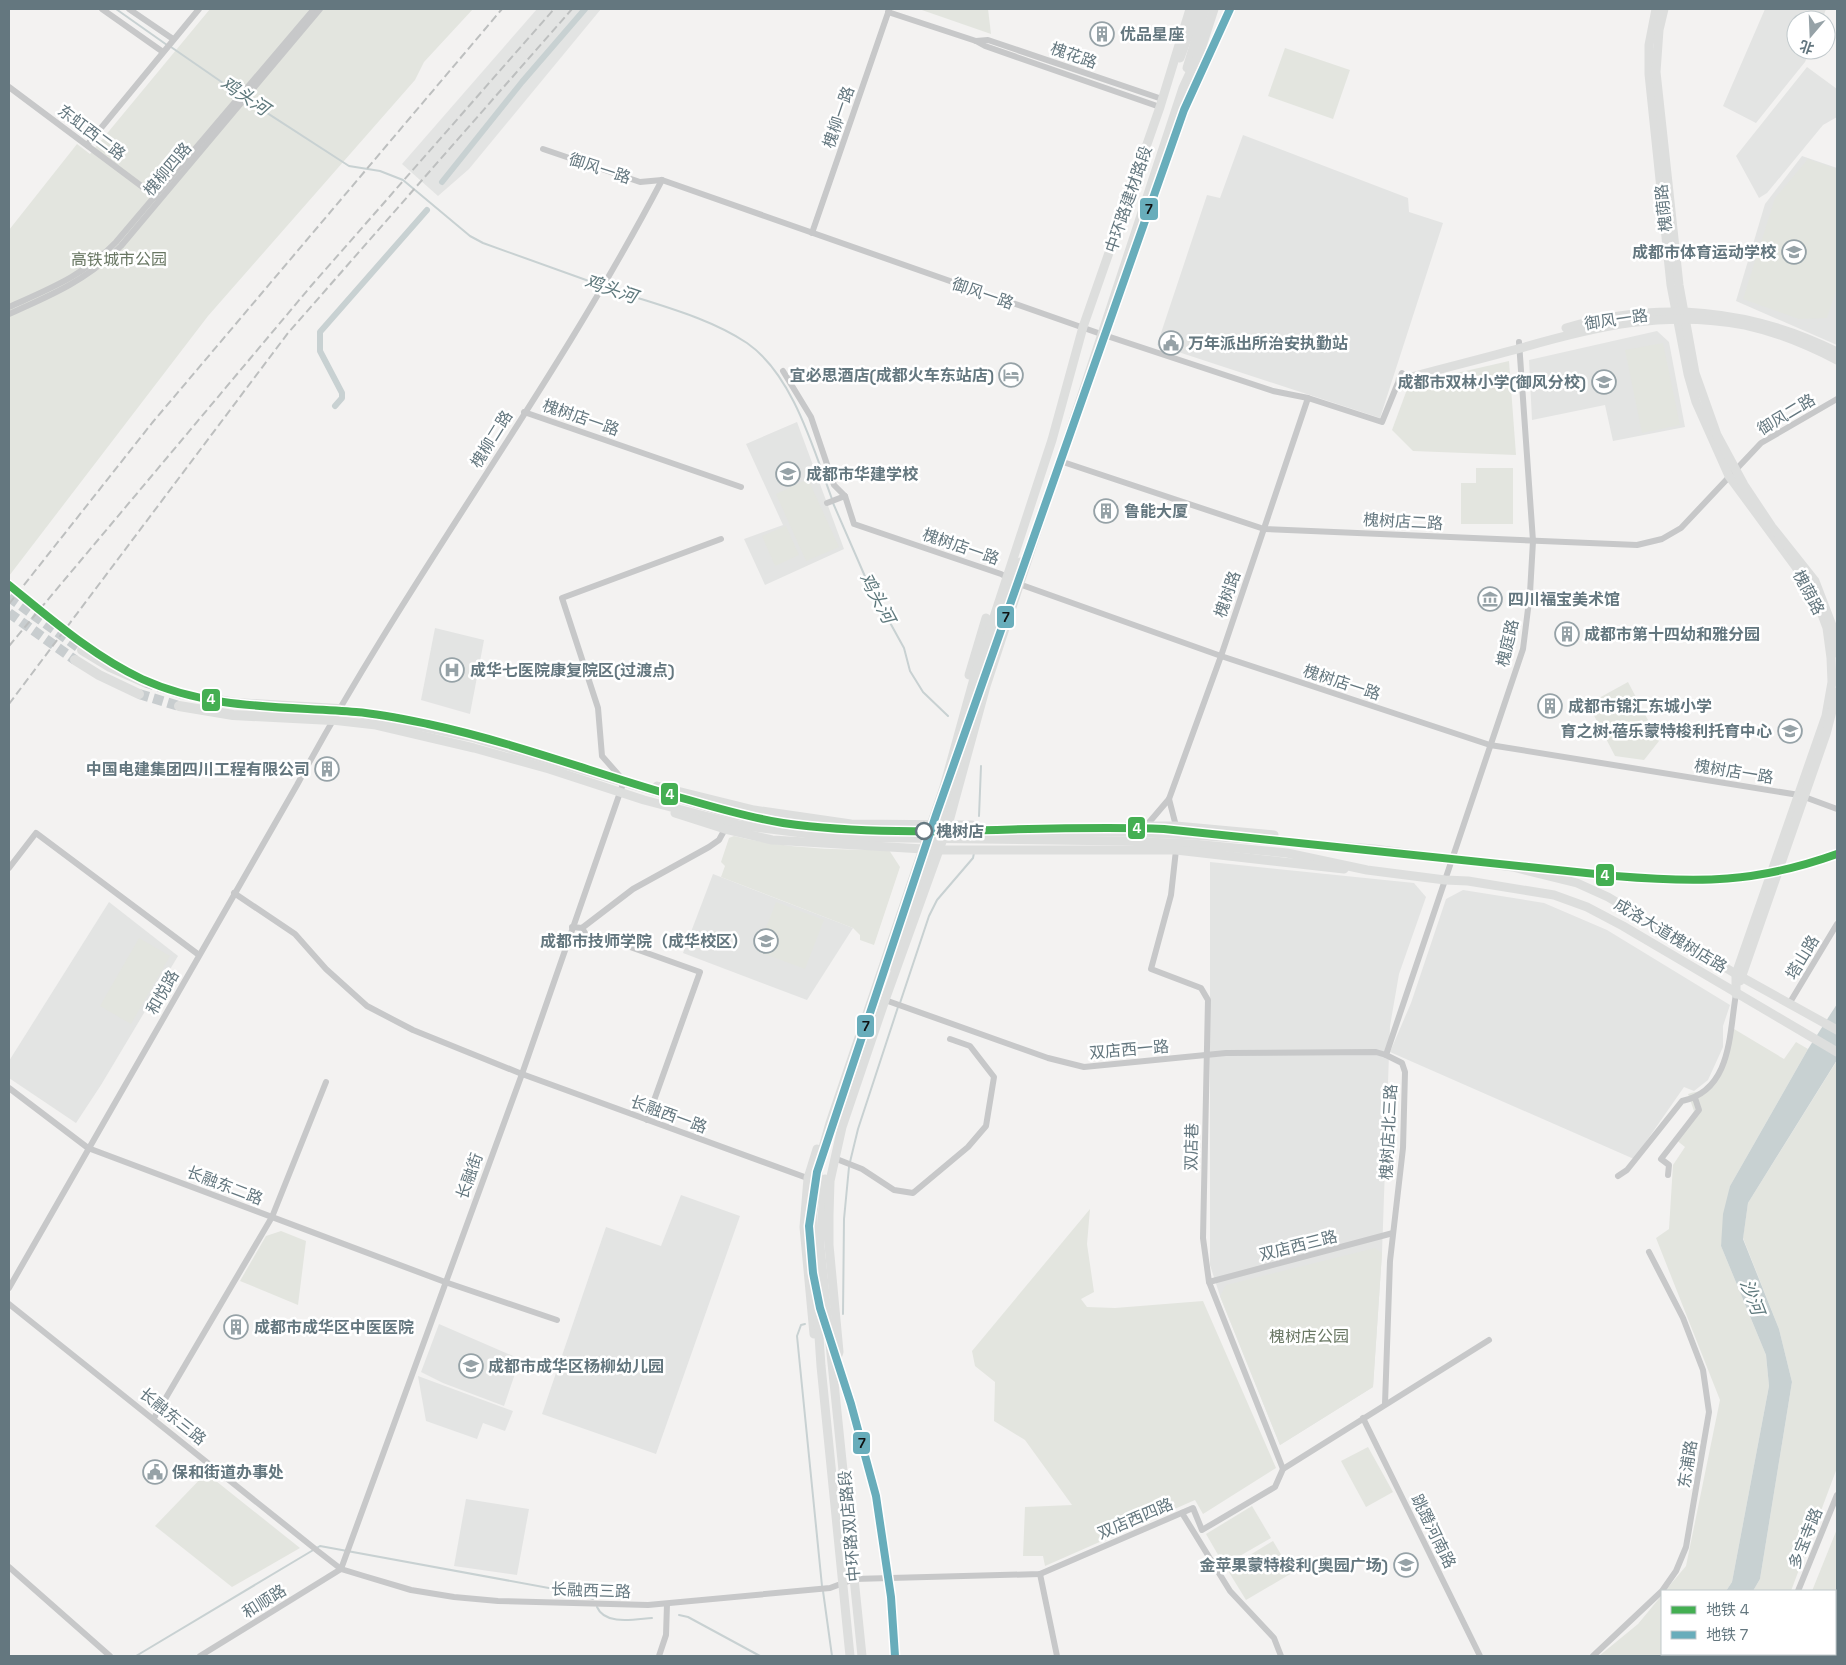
<svg xmlns="http://www.w3.org/2000/svg" width="1846" height="1665" viewBox="0 0 1846 1665" font-family="'Space Grotesk','Noto Sans SC',sans-serif">
<rect width="100%" height="100%" fill="#f3f2f1"/>
<g fill="#e3e4e3">
<polygon points="537,9 601,9 469,169 438,196 402,164"/>
<polygon points="1765,9 1826,9 1822,20 1796,20 1796,50 1810,50 1805,62 1756,123 1723,106"/>
<polygon points="1807,67 1837,89 1837,117 1823,125 1767,193 1759,198 1736,156"/>
<polygon points="1243,135 1408,198 1409,212 1443,223 1380,418 1157,345 1207,195 1220,198"/>
<polygon points="1802,156 1837,168 1837,345 1736,301 1765,204"/>
<polygon points="1657,331 1669,342 1685,427 1613,441 1605,405 1532,420 1529,360"/>
<polygon points="797,422 844,549 765,585 744,539 783,525 746,444"/>
<polygon points="435,628 484,640 470,714 421,700"/>
<polygon points="1210,862 1414,883 1426,897 1399,974 1390,1026 1382,1253 1373,1387 1280,1445 1220,1296 1210,1265"/>
<polygon points="713,874 853,928 807,1000 683,953"/>
<polygon points="1463,890 1544,903 1607,930 1730,1005 1723,1026 1723,1047 1708,1080 1694,1091 1684,1087 1634,1159 1390,1052 1411,1003 1446,899"/>
<polygon points="109,902 178,956 101,1085 76,1123 9,1078 9,1061"/>
<polygon points="681,1195 740,1216 656,1454 542,1414 606,1227 661,1246"/>
<polygon points="439,1324 520,1359 504,1406 443,1383 421,1372"/>
<polygon points="418,1376 513,1411 505,1431 483,1423 477,1439 426,1421"/>
<polygon points="466,1499 529,1509 517,1575 454,1566"/>
</g>
<g fill="#e3e5df">
<polygon points="210,9 473,9 424,62 415,80 208,316 9,576 9,230 77,144 90,154"/>
<polygon points="919,9 988,9 991,34"/>
<polygon points="1285,48 1350,70 1333,119 1268,96"/>
<polygon points="1808,159 1837,169 1837,288 1827,318 1799,319 1743,299 1775,198"/>
<polygon points="1663,343 1680,425 1642,433 1625,350"/>
<polygon points="1509,361 1516,455 1413,451 1392,430 1409,384"/>
<polygon points="1476,468 1513,468 1513,524 1461,524 1461,483 1476,483"/>
<polygon points="808,479 839,547 806,561 776,494"/>
<polygon points="786,526 799,555 775,566 762,536"/>
<polygon points="1628,682 1659,741 1644,760 1615,756 1588,704"/>
<path d="M734 836C788 849 833 850 889 850L900 867 874 945 860 940V935L853 928 721 877 725 866 721 862 729 838Z"/>
<polygon points="776,902 824,920 805,969 757,951"/>
<polygon points="139,938 170,956 131,1024 100,1006"/>
<path d="M1729 1026 1784 1059 1796 1042 1808 1049 1730 1186 1721 1246 1766 1355 1769 1386 1732 1582 1726 1591H1665L1686 1566 1720 1400 1656 1238 1669 1229 1673 1165 1685 1147 1675 1139 1694 1111 1688 1094C1693 1092 1699 1092 1704 1090 1724 1080 1726 1045 1729 1026Z"/>
<polygon points="1836,1062 1837,1468 1791,1591 1753,1591 1760,1579 1792,1382 1779,1329 1743,1238 1748,1203"/>
<polygon points="1090,1209 1087,1244 1094,1292 1081,1299 1087,1307 1115,1308 1203,1301 1276,1468 1203,1514 1195,1500 1045,1566 1043,1556 1023,1556 1025,1507 1072,1505 1025,1440 994,1421 995,1382 975,1366 972,1351"/>
<polygon points="281,1231 306,1241 298,1305 240,1281 266,1236"/>
<polygon points="1375,1248 1382,1253 1373,1387 1280,1445 1220,1296 1226,1285"/>
<polygon points="1368,1447 1393,1492 1366,1507 1341,1461"/>
<polygon points="206,1473 300,1548 232,1587 155,1526"/>
<polygon points="1252,1506 1271,1538 1224,1565 1206,1534"/>
<polygon points="1837,1529 1837,1656 1785,1656 1786,1654 1835,1654 1835,1591 1812,1591"/>
<polygon points="1273,1541 1292,1573 1246,1600 1227,1569"/>
<polygon points="1662,1595 1662,1654 1675,1654 1673,1656 1599,1656 1638,1624"/>
</g>
<polygon fill="#c8d1d2" points="1837,1004 1837,1060 1748,1203 1743,1239 1779,1329 1792,1382 1760,1579 1753,1591 1726,1591 1732,1582 1769,1386 1766,1355 1721,1246 1723,1214 1730,1186 1808,1049"/>
<g fill="none" stroke-linecap="round" stroke-linejoin="round">
<g stroke="#c8d1d2" stroke-width="2">
<polyline points="116,9 167,45"/>
<polyline points="171,47 239,94"/>
<polyline points="247,100 349,166 380,171 403,180 470,236 483,243 600,285"/>
<path d="M605 287C652 304 705 315 747 343 793 375 813 448 832 499"/>
<polyline points="833,503 867,581 904,648 910,671 923,692 948,716"/>
<polyline points="979,816 981,766"/>
<polyline points="900,1003 929,916 937,900 973,858 974,853"/>
<polyline points="850,1162 858,1129 898,1007"/>
<polyline points="843,1314 844,1219 849,1167"/>
<polyline points="805,1324 801,1325 797,1336 822,1586"/>
<polyline points="823,1591 832,1656"/>
<path d="M597 1607C605 1626 636 1619 652 1618"/>
<polyline points="679,1615 688,1617 760,1656"/>
<polyline points="136,1656 320,1546 576,1593 593,1599"/>
</g>
<g stroke="#c8d1d2" stroke-width="6">
<polyline points="442,182 522,82 585,9"/>
<polyline points="335,406 342,398 342,393 320,351 320,332 427,210"/>
</g>
<g stroke="#c8cdcf" stroke-width="10" stroke-dasharray="10 5" stroke-linecap="butt">
<polyline points="9,597 82,650"/>
<polyline points="9,613 75,660"/>
<polyline points="144,682 182,694"/>
<polyline points="139,694 179,706"/>
</g>
<g stroke="#c7c8c9" stroke-width="6">
<polyline points="102,9 163,52"/>
<polyline points="129,9 173,39"/>
<polyline points="888,12 976,41 985,46 1160,107"/>
<polyline points="976,41 988,40 1162,99"/>
<polyline points="9,87 156,197"/>
<polyline points="87,145 199,9"/>
<polyline points="543,149 640,182 662,180 1101,334 1273,391 1308,398 1382,422 1402,373"/>
<polyline points="812,233 889,10"/>
<path d="M9 307C51 288 83 276 116 242L314 9"/>
<path d="M9 314C52 295 87 280 121 246L320 9"/>
<polyline points="783,371 811,417 834,485 845,496 854,524 1001,574 1019,584 1221,656 1490,745 1799,795 1837,809"/>
<polyline points="524,412 741,487"/>
<polyline points="1060,461 1264,529 1637,545 1662,539 1681,528 1761,443 1837,399"/>
<polyline points="827,503 845,496"/>
<polyline points="1169,799 1221,656 1308,398"/>
<polyline points="1146,826 1169,799 1176,826"/>
<polyline points="1176,850 1171,895 1151,969 1201,988 1208,1000 1203,1238 1209,1282 1283,1469"/>
<polyline points="9,868 36,833 199,955"/>
<polyline points="234,893 295,934 326,969 367,1006 413,1030 522,1074 810,1179"/>
<polyline points="572,927 582,928 633,889 709,847 719,840 725,829"/>
<polyline points="582,928 588,938 605,938 700,972 647,1120"/>
<polyline points="885,1000 1048,1058 1084,1067 1226,1053 1376,1052 1386,1055"/>
<polyline points="1789,1004 1837,924"/>
<polyline points="9,1088 88,1148 445,1282 557,1320"/>
<polyline points="834,1158 862,1169 894,1190 913,1193 968,1147 986,1126 994,1077 970,1046 950,1039"/>
<polyline points="1668,1175 1669,1165 1661,1159 1699,1110 1695,1098"/>
<path d="M1618 1176 1627 1170 1682 1101C1732 1090 1729 1034 1736 994"/>
<polyline points="1209,1282 1393,1233"/>
<path d="M9 1288 297 785C408 578 553 389 662 180"/>
<polyline points="9,1304 319,1552 341,1569 364,1576 411,1590 454,1597 498,1601 648,1605 830,1588 854,1579 1040,1574 1193,1508 1202,1530 1275,1487 1283,1469 1489,1340"/>
<polyline points="1385,1404 1390,1261 1403,1148 1405,1072 1402,1063 1386,1055 1523,649 1530,593 1533,541 1519,342"/>
<polyline points="154,1418 272,1217 326,1082"/>
<polyline points="1363,1418 1480,1656"/>
<polyline points="1182,1513 1230,1591 1274,1638 1281,1656"/>
<polyline points="9,1567 110,1656"/>
<polyline points="341,1569 522,1074 624,781 602,756 598,708 562,598 721,539"/>
<polyline points="1040,1574 1057,1656"/>
<polyline points="1798,1591 1837,1495"/>
<polyline points="200,1656 341,1569"/>
<polyline points="659,1656 666,1635 667,1604"/>
<polyline points="1593,1656 1662,1591 1676,1571 1686,1547 1709,1412 1703,1370 1683,1318 1649,1252"/>
<polyline points="1773,1656 1774,1654"/>
</g>
<g stroke="#dddedd" stroke-width="9">
<polyline points="1656,9 1649,45 1649,74 1671,285 1688,374 1696,402 1729,476 1807,582 1820,609 1827,628 1831,658 1832,682 1826,716 1736,974 1736,994"/>
<polyline points="1664,9 1659,30 1656,72 1679,285 1695,373 1717,435 1744,485 1772,527 1815,581 1833,628 1837,653"/>
<polyline points="1180,58 1198,9"/>
<polyline points="1187,68 1205,9"/>
<path d="M1566 328C1659 300 1751 309 1837 352"/>
<path d="M1400 380C1440 369 1481 359 1521 348 1597 326 1665 310 1745 325 1777 332 1808 345 1837 360"/>
<polyline points="969,675 986,618"/>
<polyline points="982,678 1020,562"/>
<polyline points="338,709 471,737 734,815 825,829 1122,832 1193,835 1374,849 1513,867 1577,883 1608,897 1736,974 1837,1030"/>
<polyline points="332,720 376,725 474,748 549,769 644,800 739,825 834,837 1124,841 1193,844 1287,853 1367,870 1445,880 1468,881 1554,895 1587,907 1623,926 1837,1052"/>
<polyline points="657,786 754,810 851,824 972,825"/>
<polyline points="675,813 725,829 772,840 940,850 1176,850 1344,869"/>
<polyline points="1128,826 1176,826 1274,835"/>
<polyline points="891,966 951,789 969,724"/>
<polyline points="1740,981 1826,734 1837,692"/>
<polyline points="825,1179 820,1246 862,1656"/>
<polyline points="814,1334 804,1227 808,1178 817,1149"/>
<polyline points="834,1366 839,1352 829,1245 829,1215 830,1181 842,1127 885,1000 948,825 986,686 1183,88 1201,49 1214,9"/>
<polyline points="850,1656 821,1366 813,1247 813,1213 820,1158 830,1123 944,787 975,675 1052,440 1083,327 1160,107 1190,9"/>
</g>
<g stroke="#dddedd" stroke-width="10">
<polyline points="82,650 110,667 144,682"/>
<polyline points="75,660 99,675 139,694"/>
<polyline points="182,694 235,703 338,709"/>
<polyline points="179,706 233,715 332,720"/>
</g>
<g stroke="#bdbfbf" stroke-width="2" stroke-dasharray="8 4" stroke-linecap="butt">
<polyline points="9,604 152,423 502,9"/>
<polyline points="9,646 311,286 554,9"/>
<polyline points="9,704 288,333 572,9"/>
</g>
<g stroke="#fff" stroke-width="11">
<path id="metro-1" d="M9 585C51 619 93 656 142 679 210 710 284 706 356 712 381 714 404 719 428 724 517 743 602 776 689 800 720 809 752 818 783 823 909 841 1038 823 1164 829L1615 876C1700 883 1756 883 1837 854"/>
</g>
<g stroke="#fff" stroke-width="11">
<polyline id="metro-2" points="895,1656 891,1597 876,1496 851,1404 820,1308 813,1273 809,1226 817,1172 936,815 1184,110 1230,9"/>
</g>
<use href="#metro-1" stroke="#44af52" stroke-width="8"/>
<use href="#metro-2" stroke="#68adbb" stroke-width="8"/>
</g>
<defs>
<g id="building-ring" transform="scale(1.25)"><circle r="9.5" fill="#fff" stroke="#96a2a7" stroke-width="1.5"/><path d="M-4-6H4V6H1V3H-1V6H-4ZM-2.5-4.3h1.7v1.8h-1.7ZM.8-4.3h1.7v1.8H.8ZM-2.5-1h1.7V.8h-1.7ZM.8-1h1.7V.8H.8Z" fill="#96a2a7"/></g>
<g id="university-ring" transform="scale(1.25)"><circle r="9.5" fill="#fff" stroke="#96a2a7" stroke-width="1.5"/><path d="M0-5L7-2L0 1L-7-2ZM-4 1L0 2.5L4 1V4Q0 6-4 4Z" fill="#96a2a7"/></g>
<g id="civic-ring" transform="scale(1.25)"><circle r="9.5" fill="#fff" stroke="#96a2a7" stroke-width="1.5"/><path d="M-.6-6.5H3V-4.5H.6V-3L4-1V1h2V6H-6V1h2V-1L-.6-3ZM-1.2 2.5V6h2.4V2.5Z" fill="#96a2a7"/></g>
<g id="hotel-ring" transform="scale(1.25)"><circle r="9.5" fill="#fff" stroke="#96a2a7" stroke-width="1.5"/><path d="M-6-4.5h1.5V1H6V5H4.5V3h-9V5H-6ZM-4 0a1.8 1.8 0 1 1 3.6 0ZM.5 0V-2.5h3Q6-2.5 6 0Z" fill="#96a2a7"/></g>
<g id="school-ring" transform="scale(1.25)"><circle r="9.5" fill="#fff" stroke="#96a2a7" stroke-width="1.5"/><path d="M0-5L7-2L0 1L-7-2ZM-4 1L0 2.5L4 1V4Q0 6-4 4Z" fill="#96a2a7"/></g>
<g id="museum-ring" transform="scale(1.25)"><circle r="9.5" fill="#fff" stroke="#96a2a7" stroke-width="1.5"/><path d="M0-6L6-3V-2H-6V-3ZM-5-1h2V3h-2ZM-1-1h2V3h-2ZM3-1h2V3H3ZM-6 4H6V6H-6Z" fill="#96a2a7"/></g>
<g id="hospital-ring" transform="scale(1.25)"><circle r="9.5" fill="#fff" stroke="#96a2a7" stroke-width="1.5"/><path d="M-5-5h3v3.5h4V-5h3V5h-3V1.5h-4V5h-3Z" fill="#96a2a7"/></g>
</defs>
<g fill-rule="evenodd">
<use href="#building-ring" x="1102" y="34"/>
<use href="#university-ring" x="1794" y="252"/>
<use href="#civic-ring" x="1171" y="343"/>
<use href="#hotel-ring" x="1011" y="375"/>
<use href="#school-ring" x="1604" y="382"/>
<use href="#school-ring" x="788" y="474"/>
<use href="#building-ring" x="1106" y="511"/>
<use href="#museum-ring" x="1490" y="599"/>
<use href="#building-ring" x="1567" y="634"/>
<use href="#hospital-ring" x="452" y="670"/>
<use href="#building-ring" x="1550" y="706"/>
<use href="#school-ring" x="1790" y="731"/>
<use href="#building-ring" x="327" y="769"/>
<use href="#university-ring" x="766" y="941"/>
<use href="#building-ring" x="236" y="1327"/>
<use href="#school-ring" x="471" y="1366"/>
<use href="#civic-ring" x="155" y="1472"/>
<use href="#school-ring" x="1406" y="1565"/>
</g>
<circle fill="#fff" stroke="#64777f" stroke-width="2.5" cx="924" cy="831" r="8"/>
<g text-anchor="middle" stroke-width="5" stroke-linejoin="round" paint-order="stroke">
<g font-size="16" font-weight="bold" fill="#64777f" stroke="#fff" text-anchor="start">
<text x="1120" y="40">优品星座</text>
<text x="1776" y="258" text-anchor="end">成都市体育运动学校</text>
<text x="1188" y="349">万年派出所治安执勤站</text>
<text x="994" y="381" text-anchor="end">宜必思酒店(成都火车东站店)</text>
<text x="1586" y="388" text-anchor="end">成都市双林小学(御风分校)</text>
<text x="806" y="480">成都市华建学校</text>
<text x="1124" y="517">鲁能大厦</text>
<text x="1508" y="605">四川福宝美术馆</text>
<text x="1584" y="640">成都市第十四幼和雅分园</text>
<text x="470" y="676">成华七医院康复院区(过渡点)</text>
<text x="1568" y="712">成都市锦汇东城小学</text>
<text x="1772" y="737" text-anchor="end">育之树·蓓乐蒙特梭利托育中心</text>
<text x="310" y="775" text-anchor="end">中国电建集团四川工程有限公司</text>
<text x="748" y="947" text-anchor="end">成都市技师学院（成华校区）</text>
<text x="254" y="1333">成都市成华区中医医院</text>
<text x="488" y="1372">成都市成华区杨柳幼儿园</text>
<text x="172" y="1478">保和街道办事处</text>
<text x="1388" y="1571" text-anchor="end">金苹果蒙特梭利(奥园广场)</text>
</g>
<g font-size="16" fill="#64777f" stroke="#fff">
<text transform="translate(1074 55) rotate(19)" y="6">槐花路</text>
<text transform="translate(838 117) rotate(-71)" y="6">槐柳一路</text>
<text transform="translate(92 132) rotate(37)" y="6">东虹西二路</text>
<text transform="translate(600 168) rotate(18)" y="6">御风一路</text>
<text transform="translate(167 169) rotate(-50)" y="6">槐柳四路</text>
<text transform="translate(1128 199) rotate(-71)" y="6">中环路建材路段</text>
<text transform="translate(1663 208) rotate(-96)" y="6">槐荫路</text>
<text transform="translate(983 293) rotate(19)" y="6">御风一路</text>
<text transform="translate(1616 319) rotate(-8)" y="6">御风一路</text>
<text transform="translate(1786 414) rotate(-31)" y="6">御风二路</text>
<text transform="translate(581 417) rotate(19)" y="6">槐树店一路</text>
<text transform="translate(491 439) rotate(-58)" y="6">槐柳二路</text>
<text transform="translate(1403 521) rotate(3)" y="6">槐树店二路</text>
<text transform="translate(961 546) rotate(19)" y="6">槐树店一路</text>
<text transform="translate(1809 592) rotate(62)" y="6">槐荫路</text>
<text transform="translate(1227 594) rotate(-71)" y="6">槐树路</text>
<text transform="translate(1507 643) rotate(-77)" y="6">槐庭路</text>
<text transform="translate(1342 682) rotate(18)" y="6">槐树店一路</text>
<text transform="translate(1734 771) rotate(9)" y="6">槐树店一路</text>
<text transform="translate(1671 935) rotate(31)" y="6">成洛大道槐树店路</text>
<text transform="translate(1802 957) rotate(-59)" y="6">塔山路</text>
<text transform="translate(162 992) rotate(-60)" y="6">和悦路</text>
<text transform="translate(1129 1049) rotate(-5)" y="6">双店西一路</text>
<text transform="translate(669 1114) rotate(20)" y="6">长融西一路</text>
<text transform="translate(1388 1132) rotate(-87)" y="6">槐树店北三路</text>
<text transform="translate(1191 1147) rotate(-89)" y="6">双店巷</text>
<text transform="translate(469 1176) rotate(-70)" y="6">长融街</text>
<text transform="translate(225 1185) rotate(21)" y="6">长融东二路</text>
<text transform="translate(1298 1245) rotate(-14)" y="6">双店西三路</text>
<text transform="translate(173 1416) rotate(39)" y="6">长融东三路</text>
<text transform="translate(1687 1464) rotate(-81)" y="6">东浦路</text>
<text transform="translate(1135 1518) rotate(-23)" y="6">双店西四路</text>
<text transform="translate(849 1526) rotate(-95)" y="6">中环路双店路段</text>
<text transform="translate(1434 1531) rotate(64)" y="6">跳蹬河南路</text>
<text transform="translate(1805 1538) rotate(-68)" y="6">多宝寺路</text>
<text transform="translate(591 1590) rotate(2)" y="6">长融西三路</text>
<text transform="translate(264 1601) rotate(-32)" y="6">和顺路</text>
</g>
<g font-size="16" fill="#697763" stroke="#fff">
<text x="119" y="265">高铁城市公园</text>
<text x="1309" y="1342">槐树店公园</text>
</g>
<g font-size="16" font-weight="bold" fill="#64777f" stroke="#fff" text-anchor="start">
<text x="936" y="837">槐树店</text>
</g>
<g font-size="18" font-style="italic" fill="#5f797d" stroke="#fff">
<text transform="translate(245 96) rotate(34)" y="6">鸡头河</text>
<text transform="translate(611 289) rotate(19)" y="6">鸡头河</text>
<text transform="translate(877 598) rotate(62)" y="6">鸡头河</text>
<text transform="translate(1752 1297) rotate(69)" y="6">沙河</text>
</g>
</g>
<g stroke="#fff" stroke-width="2">
<rect x="1139" y="197" width="20" height="24" rx="5" fill="#68adbb"/>
<rect x="996" y="605" width="19" height="24" rx="5" fill="#68adbb"/>
<rect x="201" y="688" width="20" height="24" rx="5" fill="#44af52"/>
<rect x="660" y="782" width="19" height="24" rx="5" fill="#44af52"/>
<rect x="1127" y="816" width="19" height="24" rx="5" fill="#44af52"/>
<rect x="1595" y="863" width="20" height="24" rx="5" fill="#44af52"/>
<rect x="856" y="1014" width="19" height="24" rx="5" fill="#68adbb"/>
<rect x="852" y="1431" width="19" height="24" rx="5" fill="#68adbb"/>
</g>
<g font-size="14" text-anchor="middle" font-weight="bold" fill="#fff">
<text x="211" y="704">4</text>
<text x="670" y="799">4</text>
<text x="1137" y="833">4</text>
<text x="1605" y="880">4</text>
</g>
<g font-size="14" text-anchor="middle" font-weight="bold" fill="#111">
<text x="1149" y="214">7</text>
<text x="1006" y="622">7</text>
<text x="866" y="1031">7</text>
<text x="862" y="1448">7</text>
</g>
<rect width="1846" height="1665" fill="none" stroke="#64777f" stroke-width="20"/>
<rect x="1661" y="1590" width="175" height="65" fill="#ffffff" stroke="#c1c9cc"/>
<rect x="1671" y="1606" width="25" height="8" fill="#44af52" stroke="#c1c9cc"/>
<text x="1706" y="1615" font-size="15" fill="#64777f">地铁 4</text>
<rect x="1671" y="1631" width="25" height="8" fill="#68adbb" stroke="#c1c9cc"/>
<text x="1706" y="1640" font-size="15" fill="#64777f">地铁 7</text>
<g transform="translate(1811 35) rotate(199)"><circle r="24" fill="#ffffff" stroke="#c1c9cc"/>
<path d="M0-4L9 19L0 12L-9 19Z" fill="#96a2a7"/>
<text y="-8" font-size="14" font-weight="bold" text-anchor="middle" fill="#64777f">北</text>
</g>
</svg>
